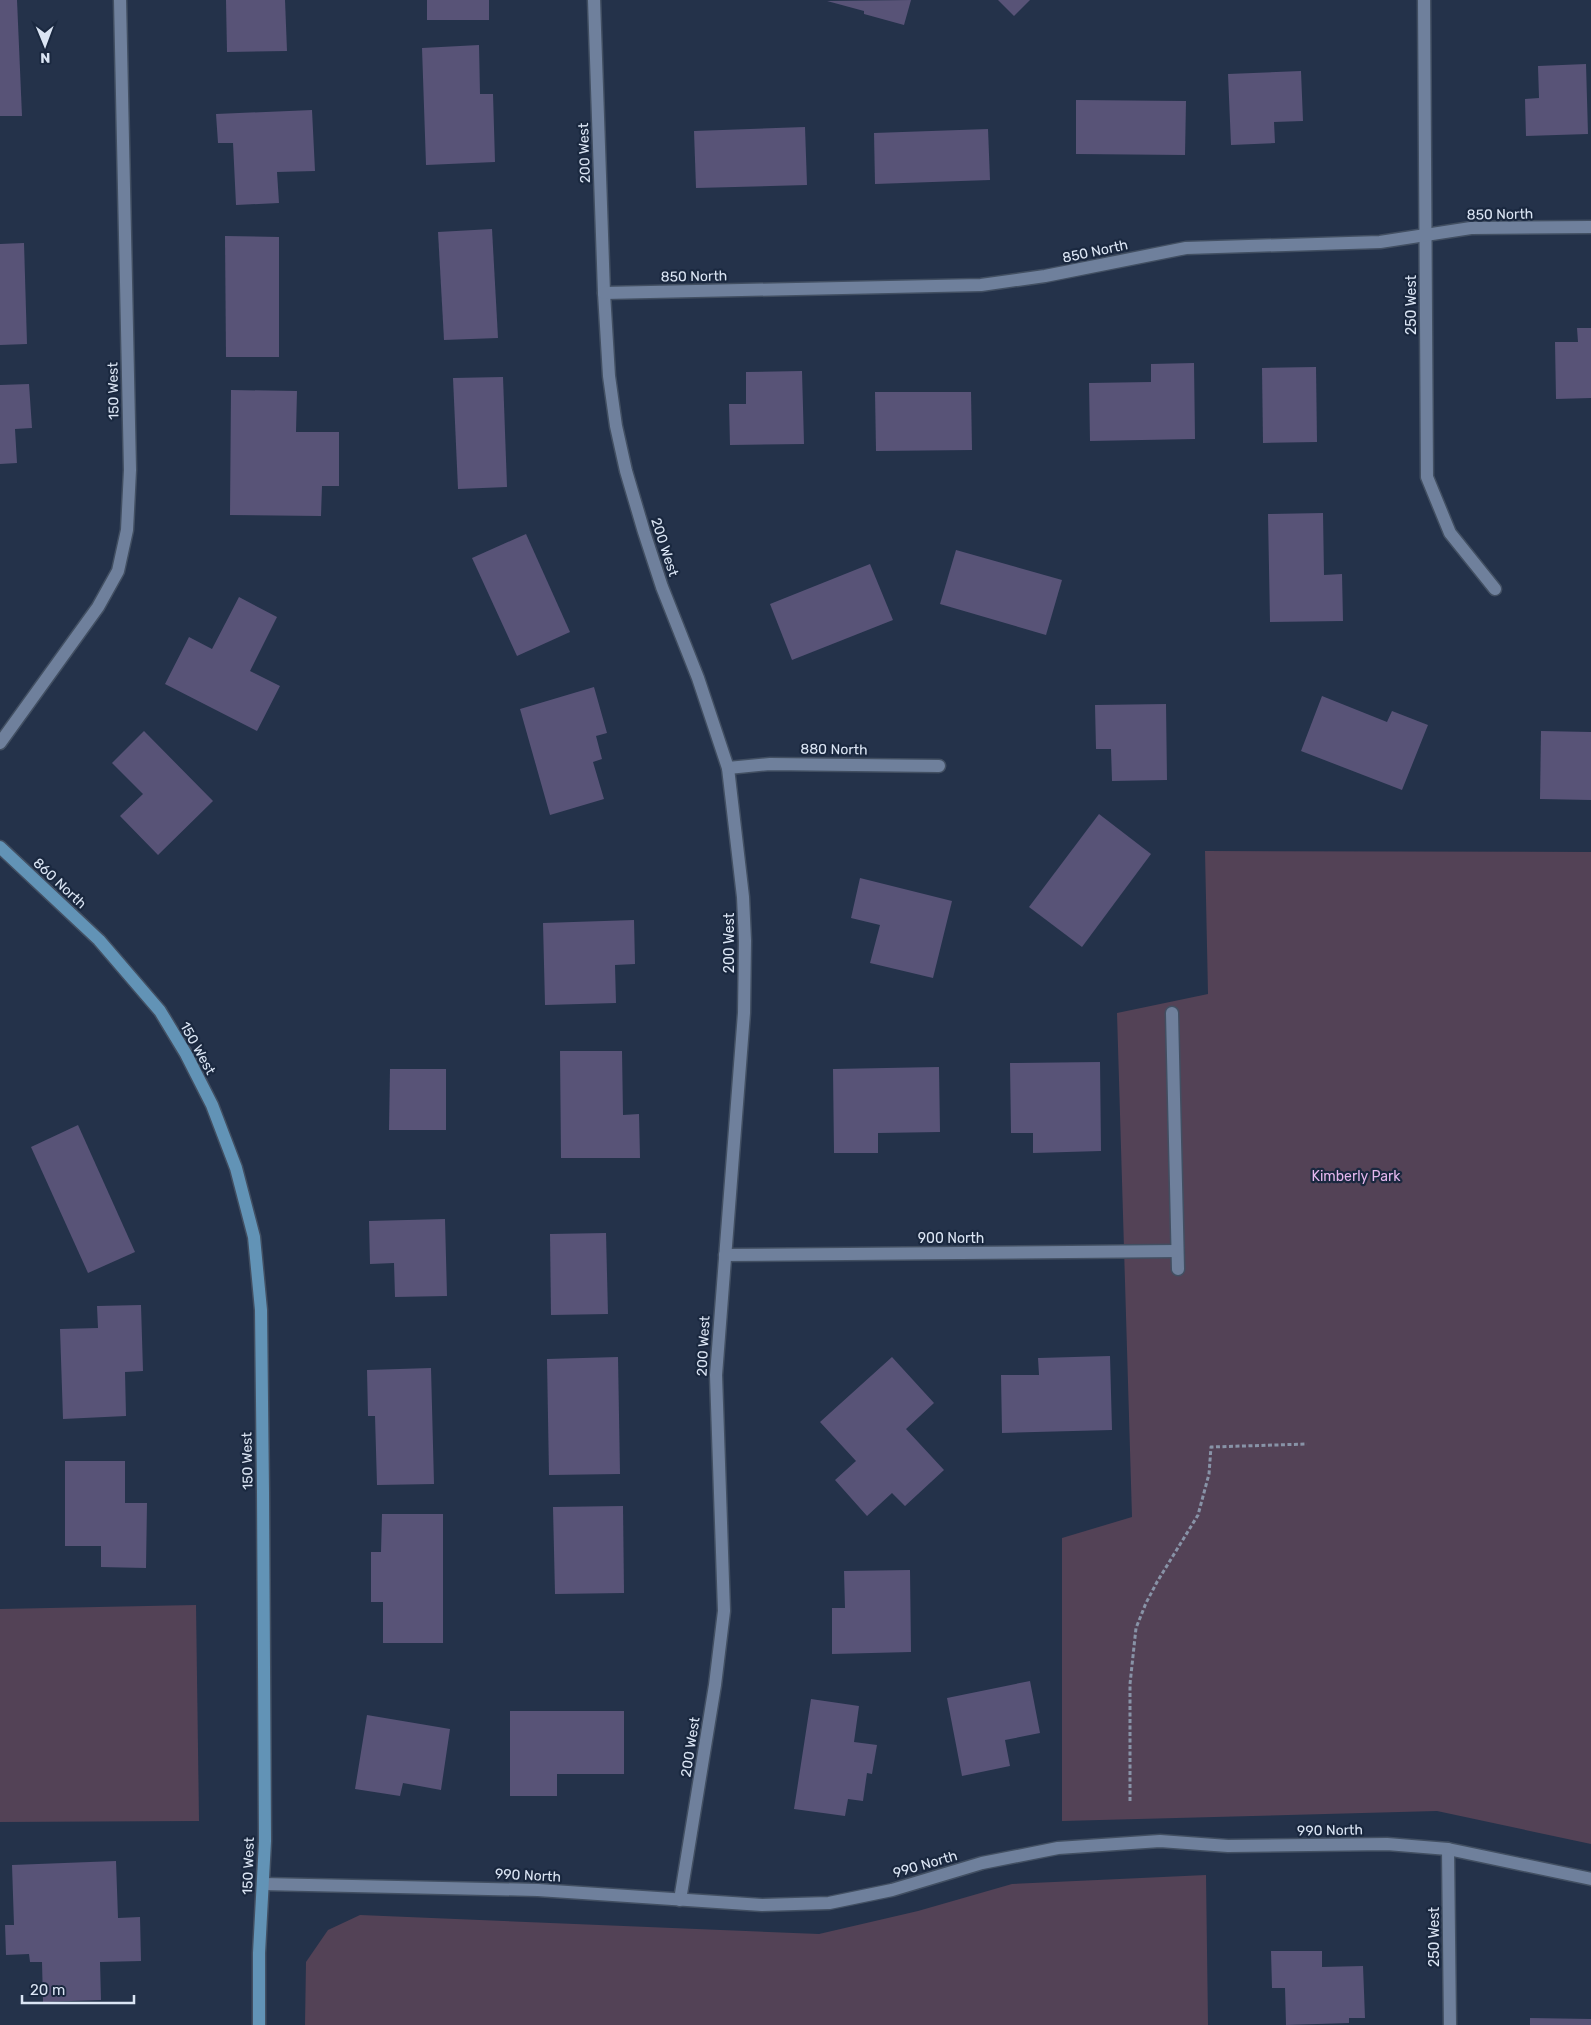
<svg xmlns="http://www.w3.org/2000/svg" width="1591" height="2025" viewBox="0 0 1591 2025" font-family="Rubik,sans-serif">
<rect width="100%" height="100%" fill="#24324a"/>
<g fill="#534256">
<polygon points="1205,851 1591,852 1591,1844 1437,1811 1062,1821 1062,1538 1132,1517 1117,1013 1208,994"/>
<polygon points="196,1605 199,1821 0,1822 0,1609"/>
<polygon points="1206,1875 1208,2025 305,2025 306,1962 328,1930 360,1915 819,1934 918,1911 1012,1884"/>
</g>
<g fill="#585377">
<polygon points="0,0 17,0 22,116 0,116"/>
<polygon points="226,0 285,0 287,51 227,52"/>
<rect x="427" y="0" width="62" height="20"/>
<polygon points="911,0 904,25 864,14 864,11 827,1"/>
<polygon points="998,0 1030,0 1014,16"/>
<polygon points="479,45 480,94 493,94 495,162 426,165 422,48"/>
<polygon points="1586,64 1588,134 1526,136 1525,99 1539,98 1538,66"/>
<polygon points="1301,71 1303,121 1274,122 1275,143 1231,145 1228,74"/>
<polygon points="1076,100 1186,101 1185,155 1076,154"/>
<polygon points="312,110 315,171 277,172 279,203 236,205 233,143 218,143 216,114"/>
<polygon points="805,127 807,185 696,188 694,131"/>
<polygon points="988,129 990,180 875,184 874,133"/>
<polygon points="492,229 498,338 444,340 438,232"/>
<polygon points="225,236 279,237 279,357 226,357"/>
<polygon points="24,243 27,344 0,345 0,244"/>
<polygon points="1577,328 1591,328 1591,398 1556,399 1555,342 1578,342"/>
<polygon points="1194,363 1195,439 1090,441 1089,383 1151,382 1151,364"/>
<polygon points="1316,367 1317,442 1263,443 1262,368"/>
<polygon points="802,371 804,444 730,445 729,404 746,404 746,372"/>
<polygon points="503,377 507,487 458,489 453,378"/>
<polygon points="29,384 32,428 15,429 17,463 0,464 0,385"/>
<polygon points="231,390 297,391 296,432 339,432 339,486 322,486 321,516 230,515"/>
<polygon points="875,392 971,392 972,450 876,451"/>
<polygon points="1323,513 1324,575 1342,574 1343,621 1270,622 1268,514"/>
<polygon points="526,534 570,632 517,656 472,558"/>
<polygon points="956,550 1062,580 1046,635 940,604"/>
<polygon points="870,564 893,620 792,660 770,604"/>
<polygon points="239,597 277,617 250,671 280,686 257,731 165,684 189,637 212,649"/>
<polygon points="594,687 607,733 596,736 602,759 593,762 604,799 550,815 520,709"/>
<polygon points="1322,696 1387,722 1392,711 1428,725 1402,790 1301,751"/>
<polygon points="1166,704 1167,780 1112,781 1111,749 1096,749 1095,705"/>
<polygon points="144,731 213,801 158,855 120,816 143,794 112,763"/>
<polygon points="1541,731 1591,732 1591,800 1540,799"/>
<polygon points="1099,814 1151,854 1082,947 1029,907"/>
<polygon points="860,878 952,901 933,978 870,963 880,925 851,918"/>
<polygon points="634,920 635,964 615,965 616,1003 545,1005 543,923"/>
<polygon points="560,1051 622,1051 623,1115 639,1114 640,1158 561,1158"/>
<polygon points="1100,1062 1101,1151 1033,1153 1033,1133 1011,1133 1010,1063"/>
<polygon points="939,1067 940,1132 878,1133 878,1153 834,1153 833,1069"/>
<polygon points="390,1069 446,1069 446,1130 389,1130"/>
<polygon points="78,1125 135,1252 88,1273 31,1147"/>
<polygon points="445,1219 447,1296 395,1297 394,1263 370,1264 369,1221"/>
<polygon points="606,1233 608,1314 551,1315 550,1234"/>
<polygon points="141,1305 143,1371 125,1372 126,1416 63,1419 60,1329 98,1328 97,1306"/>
<polygon points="1110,1356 1112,1430 1002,1433 1001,1375 1039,1375 1038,1358"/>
<polygon points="618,1357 620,1474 549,1475 547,1359"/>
<polygon points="892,1357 934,1403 906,1429 944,1470 905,1506 892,1493 867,1516 835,1480 856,1461 820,1422"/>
<polygon points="431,1368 434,1484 377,1485 375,1416 368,1416 367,1370"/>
<polygon points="65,1461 125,1461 125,1503 147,1503 146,1568 101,1567 101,1546 65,1546"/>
<polygon points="623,1506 624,1593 555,1594 553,1507"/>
<polygon points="382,1514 443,1514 443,1643 383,1643 383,1602 371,1602 371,1552 381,1552"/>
<polygon points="910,1570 911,1652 832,1654 832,1608 845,1608 844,1571"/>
<polygon points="1030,1681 1040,1733 1005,1740 1010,1766 962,1776 947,1698"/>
<polygon points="811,1699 859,1706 854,1742 877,1745 872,1774 867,1773 863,1801 848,1799 845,1816 794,1809"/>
<polygon points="510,1711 624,1711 624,1774 557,1774 557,1796 510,1796"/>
<polygon points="367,1715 450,1729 441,1790 403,1783 400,1796 355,1789"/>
<polygon points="116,1861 118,1918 140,1917 141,1961 100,1962 101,2000 43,2002 42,1962 30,1962 29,1954 6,1955 5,1925 14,1925 12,1865"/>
<polygon points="1271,1951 1322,1951 1322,1967 1363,1966 1365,2018 1349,2018 1349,2023 1286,2025 1285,1988 1272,1988"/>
<polygon points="1530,2018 1591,2019 1591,2025 1530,2025"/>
</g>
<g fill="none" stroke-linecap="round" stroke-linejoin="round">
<g stroke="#424f62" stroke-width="15">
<polyline id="lane" points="1172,1013 1178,1269"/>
</g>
<g stroke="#424f62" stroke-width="15">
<g id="street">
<polyline points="594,0 604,293 609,376 616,426 626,471 644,532 662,587 698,678 728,768 743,897 745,941 744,1013 716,1375 724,1611 715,1685 680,1900"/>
<polyline points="1424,0 1427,477 1450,533 1495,589"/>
<polyline points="604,293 981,285 1045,276 1186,248 1380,242 1471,228 1591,227"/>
<polyline points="0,743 98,607 118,571 127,530 130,470 120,0"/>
<polyline points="728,768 770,764 939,766"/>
<polyline points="725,1255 1177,1251"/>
<polyline points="1448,1849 1450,2025"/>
<polyline points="263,1884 538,1890 762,1905 829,1903 892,1890 982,1863 1058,1848 1160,1841 1228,1846 1387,1844 1448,1849 1591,1879"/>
</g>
</g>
<g stroke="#424f62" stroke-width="15">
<polyline id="secondary" points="0,847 99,940 160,1011 186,1054 212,1105 236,1168 254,1237 261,1310 263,1492 265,1841 259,1953 259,2025"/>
</g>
<polyline stroke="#8893a7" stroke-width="3" stroke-dasharray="4 2.5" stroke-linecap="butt" points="1130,1801 1130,1684 1136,1628 1146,1603 1157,1582 1198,1515 1209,1474 1211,1447 1307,1444"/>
<use href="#lane" stroke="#6f809c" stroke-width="12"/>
<use href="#street" stroke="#6f809c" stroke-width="12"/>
<use href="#secondary" stroke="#6293b6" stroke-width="12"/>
</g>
<g text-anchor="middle" stroke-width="4.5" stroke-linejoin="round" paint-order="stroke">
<g font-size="14" fill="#dbe5f4" stroke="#1a283f">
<text transform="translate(584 153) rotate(-92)" y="5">200 West</text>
<text transform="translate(1500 214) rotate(-1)" y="5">850 North</text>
<text transform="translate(1095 251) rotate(-12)" y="5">850 North</text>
<text transform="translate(694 276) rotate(-1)" y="5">850 North</text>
<text transform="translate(1411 305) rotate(-90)" y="5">250 West</text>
<text transform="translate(113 391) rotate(-91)" y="5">150 West</text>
<text transform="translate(665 547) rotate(72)" y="5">200 West</text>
<text transform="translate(834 749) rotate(1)" y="5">880 North</text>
<text transform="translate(60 883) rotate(43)" y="5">860 North</text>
<text transform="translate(729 943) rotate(-90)" y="5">200 West</text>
<text transform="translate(198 1048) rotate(61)" y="5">150 West</text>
<text x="951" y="1243">900 North</text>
<text transform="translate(703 1346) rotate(-87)" y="5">200 West</text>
<text transform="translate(247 1461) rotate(-91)" y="5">150 West</text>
<text transform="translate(690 1747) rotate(-81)" y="5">200 West</text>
<text transform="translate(1330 1830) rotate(-1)" y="5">990 North</text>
<text transform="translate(925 1864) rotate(-16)" y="5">990 North</text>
<text transform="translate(248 1866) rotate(-88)" y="5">150 West</text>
<text transform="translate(528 1875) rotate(3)" y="5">990 North</text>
<text transform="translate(1434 1937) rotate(-90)" y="5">250 West</text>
</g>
<g font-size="14" fill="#e4b7ee" stroke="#1a283f">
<text x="1356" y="1181">Kimberly Park</text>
</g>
</g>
<g transform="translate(45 45) rotate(179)" stroke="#1a283f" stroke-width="4" paint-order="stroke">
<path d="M0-4L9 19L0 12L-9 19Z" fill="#dbe5f4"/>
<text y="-8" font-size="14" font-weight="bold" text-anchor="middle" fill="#dbe5f4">N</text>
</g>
<path d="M22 1995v8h112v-8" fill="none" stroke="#dbe5f4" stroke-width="2.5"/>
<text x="30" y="1995" font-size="15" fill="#dbe5f4" stroke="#1a283f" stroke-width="4" paint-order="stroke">20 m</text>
</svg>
